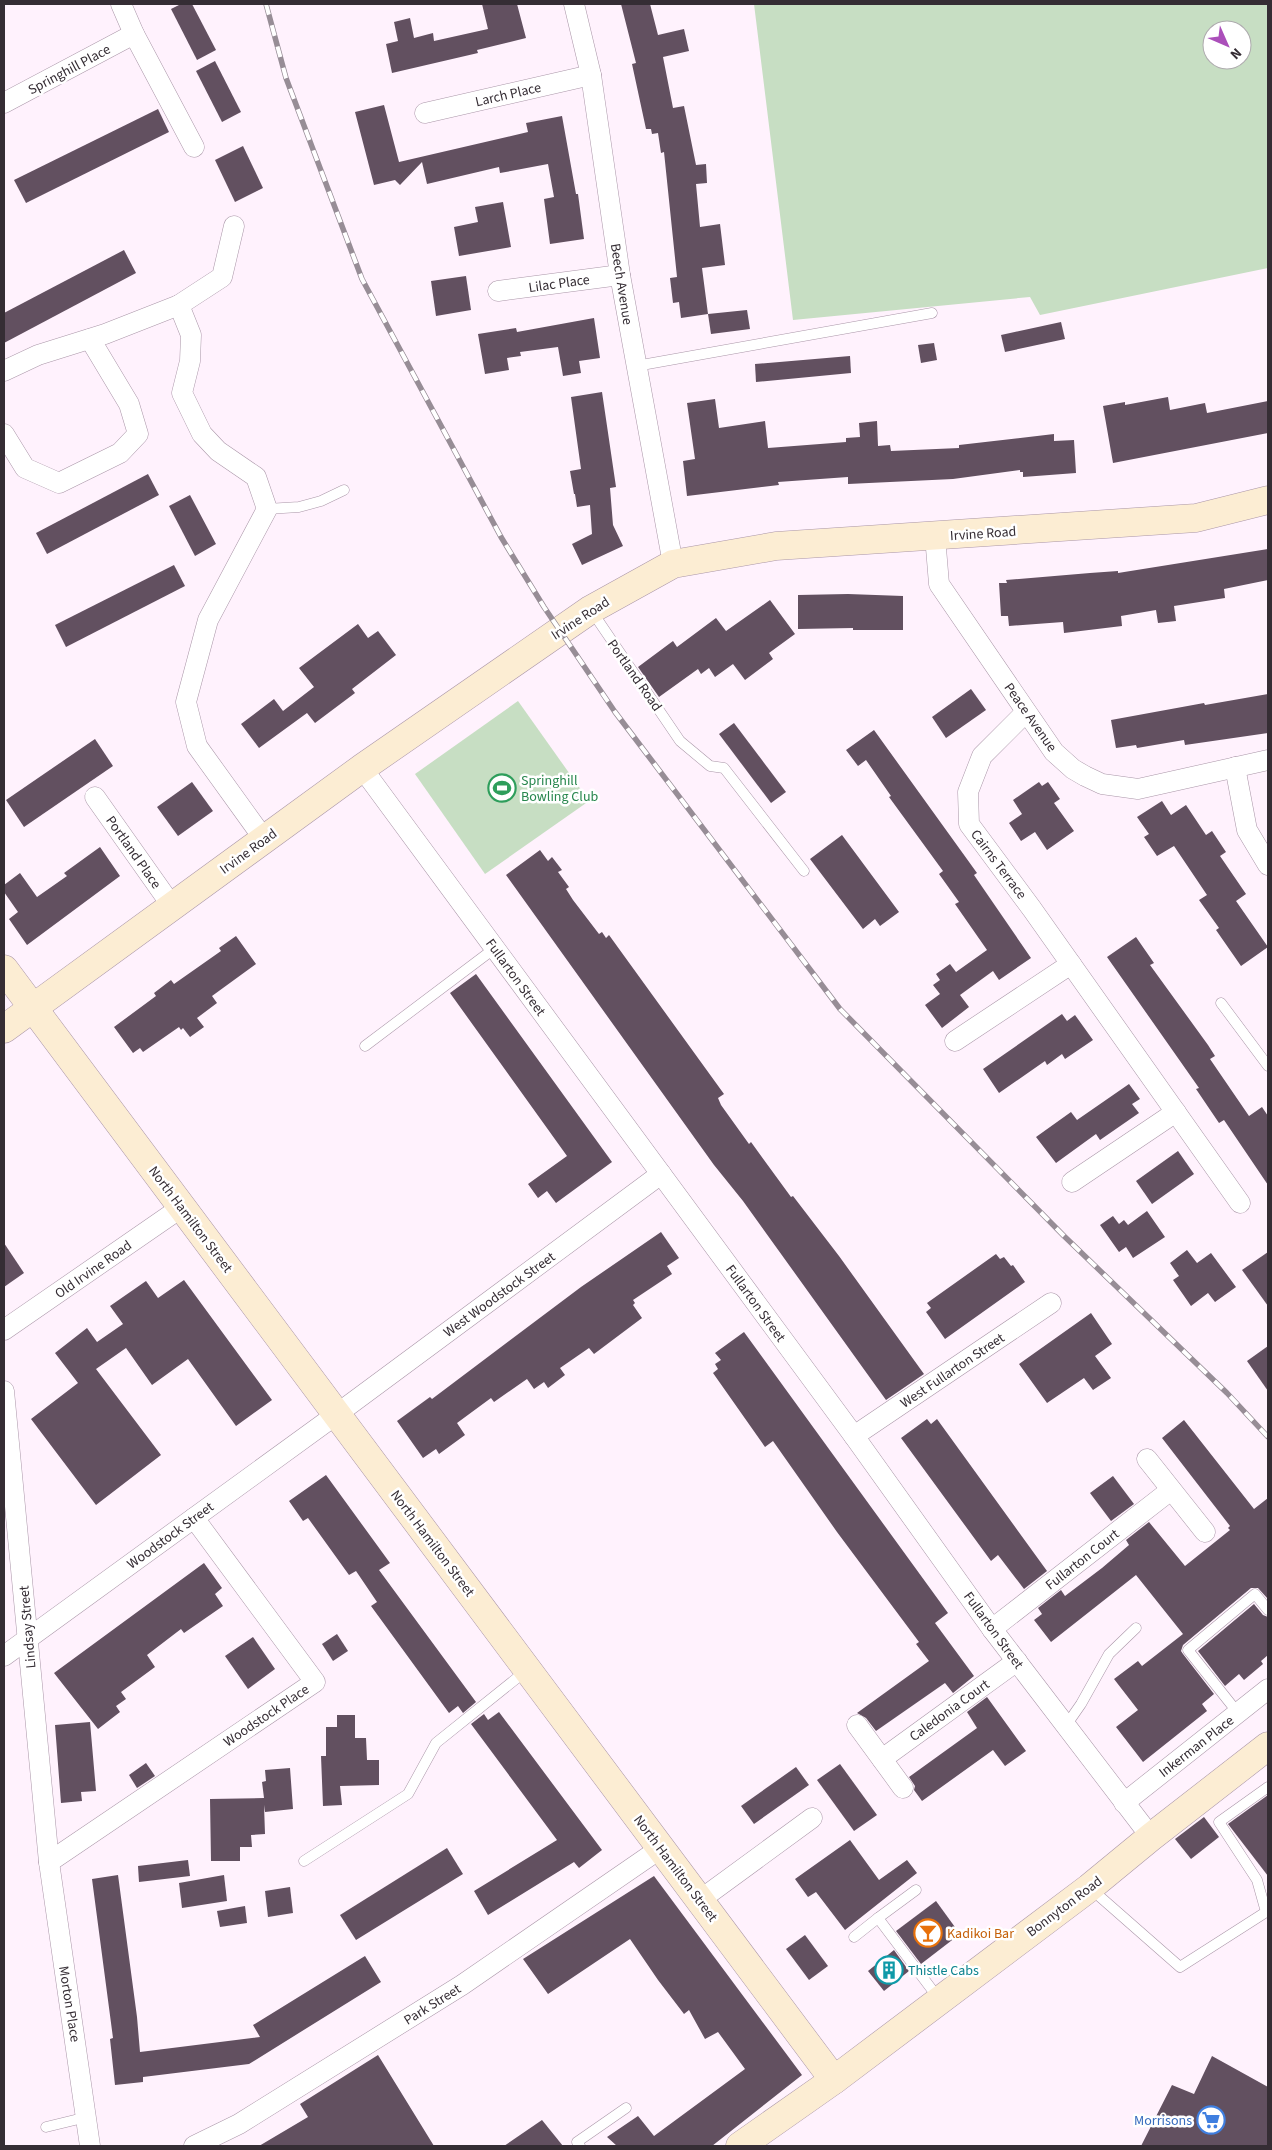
<svg xmlns="http://www.w3.org/2000/svg" width="1272" height="2150" viewBox="0 0 1272 2150" font-family="'Source Sans 3',sans-serif">
<rect width="100%" height="100%" fill="#fff2fd"/>
<g fill="#c7dec3" fill-rule="evenodd">
<path d="M754 4H1268V268L1040 315 1030 297 793 320ZM1212 30H1242V60H1212Z"/>
<polygon points="518,701 589,801 485,874 415,774"/>
</g>
<g fill="#625060">
<polygon points="181,4 192,4 216,50 197,60 171,9"/>
<polygon points="482,4 517,4 526,38 477,50 478,53 392,73 386,44 398,41 394,22 410,18 414,38 433,33 434,41 488,29"/>
<polygon points="621,4 650,4 658,35 684,29 689,51 663,57 673,108 684,106 696,165 706,164 707,183 696,184 700,227 720,224 725,265 702,268 708,314 681,318 679,302 673,303 670,278 677,277 664,152 661,153 658,133 652,134 651,129 646,129 632,64 636,63"/>
<polygon points="215,61 241,112 222,122 196,71"/>
<polygon points="384,105 399,162 528,132 526,123 562,116 576,194 578,194 584,239 550,244 544,199 554,197 548,164 500,173 499,167 427,184 422,162 400,185 395,180 374,185 355,112"/>
<polygon points="158,109 169,132 26,203 14,180"/>
<polygon points="243,146 263,188 235,202 215,160"/>
<polygon points="503,202 511,247 459,256 454,227 478,222 475,207"/>
<polygon points="124,250 136,273 4,343 4,313"/>
<polygon points="466,276 471,310 436,316 431,281"/>
<polygon points="747,310 750,329 711,334 708,314"/>
<polygon points="594,318 600,358 579,361 581,373 563,376 558,347 520,352 521,356 507,358 509,370 485,374 478,334 516,328 517,332"/>
<polygon points="1061,322 1065,339 1005,352 1001,335"/>
<polygon points="934,343 937,360 921,363 918,345"/>
<polygon points="850,356 851,373 756,382 755,364"/>
<polygon points="602,392 616,487 610,488 613,525 623,546 582,565 572,544 592,534 590,505 577,507 575,494 574,494 570,471 581,469 571,397"/>
<polygon points="1168,397 1170,410 1205,403 1207,413 1268,401 1268,433 1113,463 1103,406 1125,402 1125,405"/>
<polygon points="715,399 719,428 765,421 768,448 846,442 846,438 860,437 859,423 877,421 878,446 890,445 891,451 959,448 959,445 1054,434 1054,441 1074,440 1076,473 1023,477 1023,472 1020,472 1020,470 953,479 848,484 848,477 778,482 779,485 687,496 683,461 695,459 687,403"/>
<polygon points="148,474 159,495 47,554 36,533"/>
<polygon points="190,495 216,544 195,556 169,506"/>
<polygon points="1268,549 1268,580 1224,589 1225,598 1174,606 1176,621 1158,623 1156,610 1121,616 1122,626 1064,633 1063,622 1009,626 1008,616 1001,616 999,583 1007,583 1006,580 1090,573 1118,571 1118,573"/>
<polygon points="174,565 185,586 66,647 55,625"/>
<polygon points="848,594 903,596 903,630 853,630 853,628 798,629 798,595"/>
<polygon points="770,600 795,634 769,653 773,659 745,680 733,664 715,677 709,668 701,674 698,669 659,697 638,667 673,641 677,647 716,618 726,631"/>
<polygon points="358,624 368,638 378,631 396,655 352,689 355,693 315,723 307,713 259,748 241,724 274,699 283,711 314,687 299,668"/>
<polygon points="971,689 986,710 946,738 932,717"/>
<polygon points="1268,694 1268,733 1185,745 1184,740 1137,748 1136,745 1116,748 1111,720 1204,703 1205,705"/>
<polygon points="734,723 786,792 771,803 719,734"/>
<polygon points="874,730 977,873 974,875 1031,958 999,980 993,971 960,995 969,1007 942,1028 925,1005 940,994 933,985 940,980 936,974 950,964 956,972 987,950 955,904 959,902 939,874 943,871 889,797 891,796 866,760 858,766 846,750"/>
<polygon points="95,739 113,766 24,827 6,800"/>
<polygon points="192,782 213,811 178,836 157,807"/>
<polygon points="1039,782 1042,786 1048,782 1060,799 1054,803 1074,831 1047,850 1035,832 1021,841 1009,823 1022,814 1013,800"/>
<polygon points="1162,801 1171,815 1186,805 1206,835 1212,831 1226,852 1220,856 1246,894 1236,901 1268,947 1241,966 1216,930 1219,928 1199,900 1207,895 1174,846 1157,856 1144,837 1149,834 1137,817"/>
<polygon points="842,835 899,912 880,926 875,919 863,929 810,859"/>
<polygon points="100,847 120,876 27,945 9,919 18,912 4,892 4,885 20,873 37,897 67,876 64,873"/>
<polygon points="540,850 548,861 552,857 562,870 558,872 569,887 566,889 573,900 599,934 602,932 606,938 609,935 724,1094 718,1098 721,1105 749,1144 751,1142 791,1197 793,1196 839,1256 924,1374 886,1400 743,1201 714,1165 506,875"/>
<polygon points="236,936 256,964 212,996 217,1003 197,1018 204,1027 190,1037 183,1028 181,1030 179,1027 143,1052 140,1048 133,1053 114,1027 156,996 154,993 171,980 174,984 221,951 219,948"/>
<polygon points="1136,937 1154,963 1150,965 1208,1045 1215,1056 1210,1059 1249,1116 1262,1107 1268,1116 1268,1185 1224,1120 1219,1123 1196,1089 1199,1088 1107,957"/>
<polygon points="476,974 612,1162 556,1203 547,1191 538,1198 528,1184 567,1156 450,993"/>
<polygon points="1062,1014 1067,1021 1075,1015 1093,1040 1065,1059 1062,1054 1047,1065 1045,1061 999,1093 983,1069"/>
<polygon points="1129,1084 1140,1099 1132,1104 1139,1113 1100,1140 1096,1134 1056,1163 1036,1137 1071,1112 1077,1120"/>
<polygon points="1178,1151 1194,1174 1152,1204 1136,1181"/>
<polygon points="1147,1211 1165,1237 1133,1258 1126,1247 1119,1252 1100,1225 1113,1216 1119,1224 1124,1220 1128,1225"/>
<polygon points="661,1232 679,1258 667,1266 672,1274 633,1300 635,1303 633,1305 642,1318 594,1354 589,1348 560,1368 565,1375 548,1388 544,1382 534,1389 527,1379 494,1402 491,1398 457,1423 465,1435 439,1454 436,1449 423,1458 397,1421 430,1397 432,1399 581,1287"/>
<polygon points="4,1243 24,1273 4,1287"/>
<polygon points="1187,1250 1197,1263 1211,1253 1236,1287 1215,1302 1208,1293 1191,1306 1173,1280 1179,1276 1170,1263"/>
<polygon points="1268,1252 1268,1306 1242,1270"/>
<polygon points="996,1254 1000,1259 1004,1257 1011,1266 1013,1265 1025,1282 945,1339 926,1312 931,1308 927,1303"/>
<polygon points="184,1280 272,1400 236,1426 188,1359 152,1385 126,1348 96,1369 161,1455 96,1505 31,1419 78,1383 55,1353 87,1328 97,1342 123,1324 110,1306 146,1281 158,1298"/>
<polygon points="1091,1313 1112,1344 1095,1356 1111,1378 1093,1390 1084,1378 1047,1403 1019,1364"/>
<polygon points="744,1332 948,1613 935,1623 974,1676 953,1693 945,1683 876,1731 866,1718 857,1713 929,1661 916,1644 919,1642 837,1532 773,1441 765,1447 713,1373 718,1369 715,1364 721,1360 715,1353"/>
<polygon points="1268,1346 1268,1391 1247,1361"/>
<polygon points="927,1419 931,1424 937,1419 1047,1571 1024,1589 998,1555 991,1561 901,1438"/>
<polygon points="1184,1420 1254,1509 1268,1498 1268,1599 1258,1588 1251,1588 1183,1645 1181,1651 1183,1654 1214,1694 1202,1704 1207,1711 1143,1762 1116,1727 1138,1710 1114,1679 1138,1661 1142,1666 1183,1634 1136,1575 1051,1642 1034,1620 1042,1614 1038,1608 1061,1590 1065,1596 1102,1568 1129,1545 1126,1540 1149,1522 1185,1566 1230,1530 1228,1528 1230,1526 1162,1438"/>
<polygon points="326,1475 390,1563 379,1570 476,1702 463,1713 458,1706 449,1713 371,1606 377,1602 356,1571 349,1575 308,1518 303,1521 289,1501"/>
<polygon points="1113,1476 1134,1504 1111,1521 1090,1493"/>
<polygon points="204,1563 222,1588 215,1594 223,1606 184,1633 181,1629 147,1655 155,1667 121,1692 126,1699 116,1706 120,1712 98,1729 54,1673"/>
<polygon points="1254,1604 1263,1615 1268,1617 1268,1655 1261,1661 1263,1664 1244,1680 1239,1674 1225,1686 1198,1651"/>
<polygon points="337,1634 348,1651 333,1661 322,1644"/>
<polygon points="253,1637 275,1669 248,1689 225,1656"/>
<polygon points="987,1697 1026,1751 1005,1766 993,1750 922,1801 914,1790 915,1786 909,1777 977,1728 967,1712"/>
<polygon points="499,1712 602,1850 579,1868 574,1862 488,1915 474,1891 557,1840 471,1724 484,1714 488,1720"/>
<polygon points="337,1715 355,1715 355,1738 366,1738 367,1760 379,1760 379,1785 340,1786 342,1805 323,1806 321,1756 326,1756 326,1727 337,1727"/>
<polygon points="90,1722 96,1791 81,1792 82,1801 61,1803 55,1725"/>
<polygon points="146,1763 155,1776 137,1788 129,1775"/>
<polygon points="840,1764 877,1815 854,1831 817,1780"/>
<polygon points="796,1767 809,1785 754,1824 741,1806"/>
<polygon points="290,1768 293,1809 265,1812 264,1805 265,1834 251,1835 252,1847 240,1847 240,1861 211,1861 210,1799 264,1798 262,1782 266,1781 265,1770"/>
<polygon points="1268,1795 1268,1876 1228,1824"/>
<polygon points="1204,1817 1219,1837 1191,1859 1175,1839"/>
<polygon points="850,1840 879,1880 907,1860 917,1873 845,1930 816,1892 808,1897 795,1879"/>
<polygon points="447,1848 463,1874 356,1940 340,1915"/>
<polygon points="188,1860 190,1876 139,1882 138,1866"/>
<polygon points="118,1875 137,2017 140,2052 260,2037 253,2025 365,1956 381,1982 249,2064 143,2077 143,2082 115,2085 110,2039 113,2038 92,1879"/>
<polygon points="224,1875 227,1901 182,1908 179,1883"/>
<polygon points="654,1876 802,2075 712,2146 617,2146 607,2137 638,2116 654,2136 745,2069 718,2032 705,2039 689,2010 684,2014 658,1980 630,1939 548,1994 523,1959"/>
<polygon points="290,1887 293,1913 268,1917 265,1891"/>
<polygon points="936,1901 960,1934 921,1964 896,1931"/>
<polygon points="245,1906 247,1923 220,1927 217,1911"/>
<polygon points="805,1935 828,1966 809,1980 786,1949"/>
<polygon points="894,1950 909,1971 884,1991 868,1971"/>
<polygon points="378,2055 434,2146 259,2146 308,2117 300,2104"/>
<polygon points="1212,2056 1268,2087 1268,2146 1141,2146 1172,2085 1194,2094"/>
<polygon points="542,2120 563,2146 504,2146"/>
</g>
<g fill="none" stroke-linecap="round" stroke-linejoin="round">
<g stroke="#aa96a8" stroke-width="11">
<g id="lane">
<polyline points="636,366 932,313"/>
<polyline points="267,509 299,507 321,501 344,490"/>
<polyline points="591,610 680,741 710,766 724,768 804,871"/>
<polyline points="1221,1003 1268,1066"/>
<polyline points="365,1046 495,948"/>
<polyline points="1238,1713 1188,1650 1255,1594 1268,1610"/>
<polyline points="1065,1727 1081,1704 1109,1654 1136,1628"/>
<polyline points="304,1861 408,1794 436,1743 527,1670"/>
<polyline points="1090,1888 1180,1967 1266,1912 1257,1880 1219,1822 1268,1787"/>
<polyline points="916,1890 878,1918 939,1999"/>
<polyline points="854,1937 878,1918"/>
<polyline points="46,2127 87,2117"/>
<polyline points="580,2146 577,2142 626,2108"/>
</g>
</g>
<g stroke="#aa96a8" stroke-width="21">
<g id="street">
<polyline points="121,4 134,34 194,147"/>
<polyline points="574,4 591,75 620,275 673,564"/>
<polyline points="4,103 134,34"/>
<polyline points="425,113 591,75"/>
<polyline points="234,226 222,277 179,305 191,335 190,361 182,393 202,434 218,451 256,477 267,509 208,620 186,702 197,746 264,839"/>
<polyline points="498,291 620,275"/>
<polyline points="4,371 38,355 105,334 179,305"/>
<polyline points="4,434 25,468 59,483 120,453 138,434 129,404 90,339"/>
<polyline points="935,536 939,584 1054,752 1073,769 1085,776 1102,784 1138,789 1268,760"/>
<polyline points="1026,712 982,756 968,792 969,824 1032,909 1240,1203"/>
<polyline points="1235,767 1247,830 1268,865"/>
<polyline points="362,768 854,1436 992,1629 1151,1837"/>
<polyline points="95,797 172,906"/>
<polyline points="955,1041 1071,964"/>
<polyline points="1072,1182 1176,1112"/>
<polyline points="4,1330 182,1207"/>
<polyline points="4,1391 49,1862 90,2146"/>
<polyline points="854,1436 1051,1303"/>
<polyline points="1147,1459 1205,1532"/>
<polyline points="992,1629 1171,1490"/>
<polyline points="4,1656 337,1414 661,1174"/>
<polyline points="857,1725 903,1788"/>
<polyline points="882,1759 1017,1661"/>
<polyline points="1124,1803 1268,1689"/>
<polyline points="49,1862 315,1682 194,1518"/>
<polyline points="700,1900 812,1818"/>
<polyline points="194,2146 239,2124 462,1985 661,1848"/>
</g>
</g>
<g stroke="#aa96a8" stroke-width="29">
<g id="secondary">
<polyline points="4,969 834,2080"/>
<polyline points="4,1029 362,768 590,610 673,564 776,546 1196,518 1268,500"/>
<polyline points="740,2146 834,2080 1089,1888 1151,1837 1268,1746"/>
</g>
</g>
<use href="#lane" stroke="#fff" stroke-width="10"/>
<use href="#street" stroke="#fff" stroke-width="20"/>
<use href="#secondary" stroke="#fcedd3" stroke-width="28"/>
<g stroke="#978d96" stroke-width="5.5">
<polyline id="rail" points="266,4 286,78 362,279 501,537 544,607 615,712 840,1009 1064,1236 1227,1393 1268,1437"/>
</g>
<use href="#rail" stroke="#fff" stroke-width="4" stroke-dasharray="11" stroke-linecap="butt"/>
</g>
<defs>
<g id="stadium-ring" transform="scale(1.4375)"><circle r="9.5" fill="#fff" stroke="#2e9e5b" stroke-width="1.5"/><path d="M0-5a6.5 5 0 1 0 0 10a6.5 5 0 1 0 0-10ZM-3.5-1.8h7v3.6h-7Z" fill="#2e9e5b"/></g>
<g id="bar-ring" transform="scale(1.4375)"><circle r="9.5" fill="#fff" stroke="#e8710a" stroke-width="1.5"/><path d="M-6-5H6L.8 .8V4.5H3.5V6h-7V4.5H-.8V.8Z" fill="#e8710a"/></g>
<g id="building-ring" transform="scale(1.4375)"><circle r="9.5" fill="#fff" stroke="#0f9aa8" stroke-width="1.5"/><path d="M-4-6H4V6H1V3H-1V6H-4ZM-2.5-4.3h1.7v1.8h-1.7ZM.8-4.3h1.7v1.8H.8ZM-2.5-1h1.7V.8h-1.7ZM.8-1h1.7V.8H.8Z" fill="#0f9aa8"/></g>
<g id="supermarket-ring" transform="scale(1.4375)"><circle r="9.5" fill="#fff" stroke="#3f7fe0" stroke-width="1.5"/><path d="M-6-5.5h2.5l.6 2H6L4.5 2H-2.5L-4.4-4H-6ZM-1.5 3.2a1.3 1.3 0 1 0 .1 0ZM3 3.2a1.3 1.3 0 1 0 .1 0Z" fill="#3f7fe0"/></g>
</defs>
<g fill-rule="evenodd">
<use href="#stadium-ring" x="502" y="788"/>
<use href="#bar-ring" x="928" y="1933"/>
<use href="#building-ring" x="889" y="1970"/>
<use href="#supermarket-ring" x="1211" y="2120"/>
</g>
<g text-anchor="middle" stroke-width="5" stroke-linejoin="round" paint-order="stroke">
<g font-size="14" fill="#352d34" stroke="#fff">
<text transform="translate(69 69) rotate(-28)" y="5">Springhill Place</text>
<text transform="translate(508 94) rotate(-13)" y="5">Larch Place</text>
<text transform="translate(559 283) rotate(-8)" y="5">Lilac Place</text>
<text transform="translate(622 284) rotate(81)" y="5">Beech Avenue</text>
<text transform="translate(983 533) rotate(-4)" y="5">Irvine Road</text>
<text transform="translate(580 618) rotate(-33)" y="5">Irvine Road</text>
<text transform="translate(635 675) rotate(55)" y="5">Portland Road</text>
<text transform="translate(1031 717) rotate(55)" y="5">Peace Avenue</text>
<text transform="translate(248 851) rotate(-36)" y="5">Irvine Road</text>
<text transform="translate(134 852) rotate(55)" y="5">Portland Place</text>
<text transform="translate(999 864) rotate(53)" y="5">Cairns Terrace</text>
<text transform="translate(516 977) rotate(54)" y="5">Fullarton Street</text>
<text transform="translate(191 1219) rotate(53)" y="5">North Hamilton Street</text>
<text transform="translate(93 1269) rotate(-35)" y="5">Old Irvine Road</text>
<text transform="translate(499 1294) rotate(-36)" y="5">West Woodstock Street</text>
<text transform="translate(756 1303) rotate(54)" y="5">Fullarton Street</text>
<text transform="translate(952 1370) rotate(-34)" y="5">West Fullarton Street</text>
<text transform="translate(170 1535) rotate(-36)" y="5">Woodstock Street</text>
<text transform="translate(433 1543) rotate(53)" y="5">North Hamilton Street</text>
<text transform="translate(1082 1559) rotate(-38)" y="5">Fullarton Court</text>
<text transform="translate(27 1627) rotate(-95)" y="5">Lindsay Street</text>
<text transform="translate(994 1630) rotate(54)" y="5">Fullarton Street</text>
<text transform="translate(949 1710) rotate(-36)" y="5">Caledonia Court</text>
<text transform="translate(266 1715) rotate(-34)" y="5">Woodstock Place</text>
<text transform="translate(1196 1746) rotate(-38)" y="5">Inkerman Place</text>
<text transform="translate(676 1868) rotate(53)" y="5">North Hamilton Street</text>
<text transform="translate(1064 1906) rotate(-37)" y="5">Bonnyton Road</text>
<text transform="translate(70 2004) rotate(81)" y="5">Morton Place</text>
<text transform="translate(432 2004) rotate(-32)" y="5">Park Street</text>
</g>
<g font-size="14" fill="#27864d" stroke="#fff" text-anchor="start">
<text x="521" y="785">Springhill<tspan x="521" dy="16">Bowling Club</tspan></text>
</g>
<g font-size="14" fill="#c56008" stroke="#fff" text-anchor="start">
<text x="947" y="1938">Kadikoi Bar</text>
</g>
<g font-size="14" fill="#0d838f" stroke="#fff" text-anchor="start">
<text x="908" y="1975">Thistle Cabs</text>
</g>
<g font-size="14" fill="#366cbe" stroke="#fff" text-anchor="end">
<text x="1192" y="2125">Morrisons</text>
</g>
</g>
<rect width="1272" height="2150" fill="none" stroke="#352d34" stroke-width="10"/>
<g transform="translate(1227 45) rotate(135)"><circle r="24" fill="#ffffff" stroke="#aeabae"/>
<path d="M0-4L9 19L0 12L-9 19Z" fill="#ab4fba"/>
<text y="-8" font-size="14" font-weight="bold" text-anchor="middle" fill="#352d34">N</text>
</g>
</svg>
